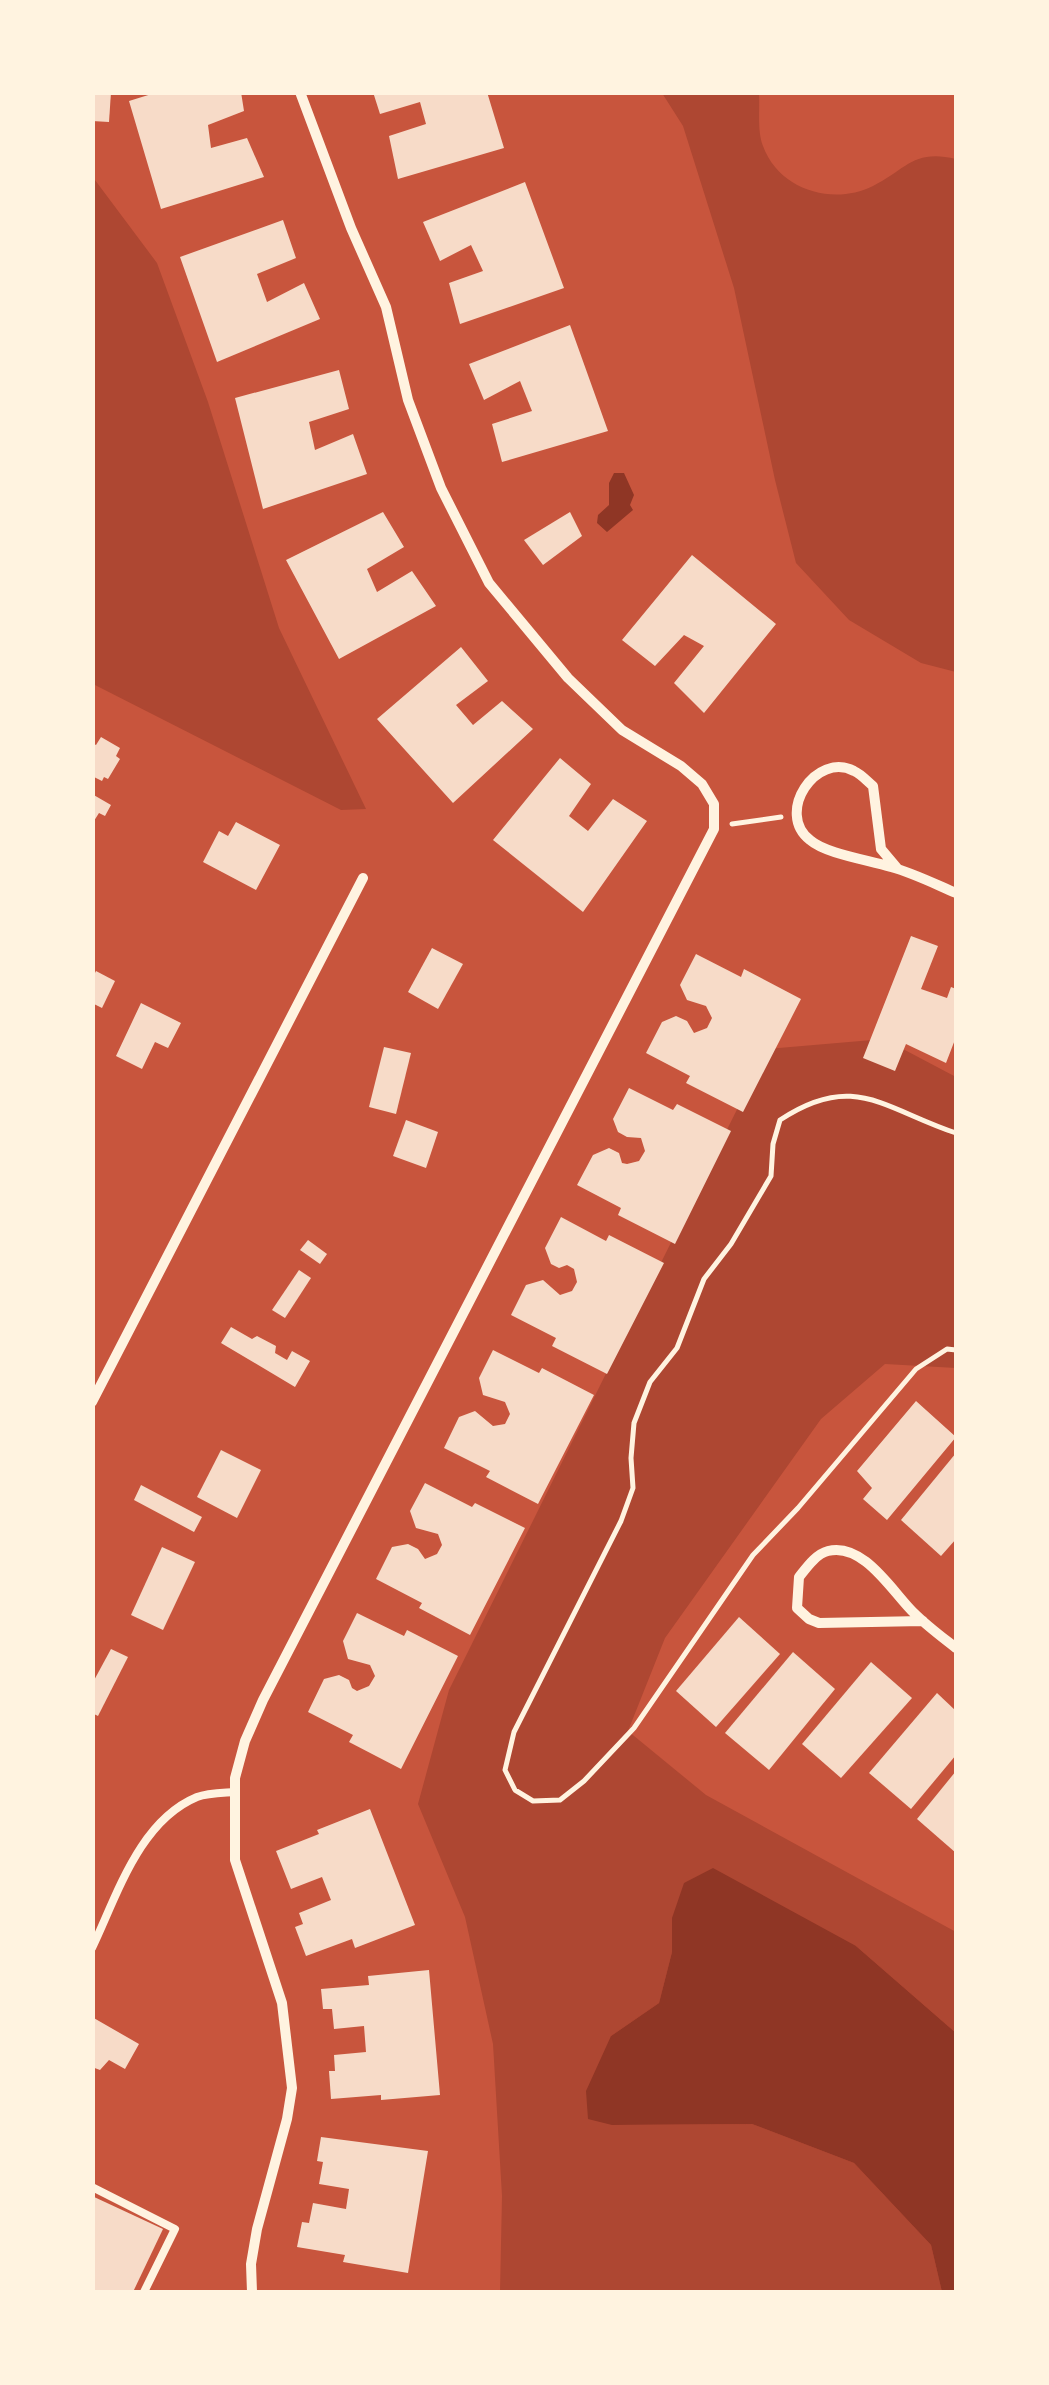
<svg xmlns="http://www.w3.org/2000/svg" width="1049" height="2385" viewBox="0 0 1049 2385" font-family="'Varela Round',sans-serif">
<rect width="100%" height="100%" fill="#c8553d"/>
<g fill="#ae4732">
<path d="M662 93H759C760 109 757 131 763 146 779 190 833 206 873 186 907 169 913 149 956 159V672L921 663 849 620 796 563 775 480 734 288 683 126Z"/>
<polygon points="92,176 157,263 208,402 279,628 366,809 341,810 93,684"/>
<polygon points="884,1039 956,1077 956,1368 885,1364 821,1419 665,1638 628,1731 706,1795 956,1932 956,2033 856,1946 672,1918 672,1952 659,2003 611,2036 612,2125 752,2124 854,2163 931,2245 942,2292 500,2292 502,2196 493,2044 465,1917 418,1804 449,1690 767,1049"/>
</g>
<g fill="#8f3625">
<polygon points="614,473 624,473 634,495 630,505 633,510 607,532 597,523 598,515 609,505 609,483"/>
<polygon points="713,1868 856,1946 956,2033 956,2292 942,2292 931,2245 854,2163 752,2124 612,2125 588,2119 586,2091 611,2036 659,2003 672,1952 672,1918 684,1883"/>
</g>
<g fill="#f7dbc8">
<polygon points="92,92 111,92 109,122 92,121"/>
<polygon points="158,92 241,92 244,111 208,125 211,148 247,138 264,177 161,209 129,101"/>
<polygon points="373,92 487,92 504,148 398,179 389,136 426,124 420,102 380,114"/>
<polygon points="525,182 564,288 460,324 449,283 483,271 471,245 440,261 423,222"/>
<polygon points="283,220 296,258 257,274 267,302 304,283 320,319 217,362 180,257"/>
<polygon points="570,325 608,431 502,462 492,424 532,411 520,381 484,400 469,364"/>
<polygon points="339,370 349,409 309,422 315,450 353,434 367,474 263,509 235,398"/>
<polygon points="383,512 404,547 367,569 377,592 412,571 436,606 339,659 286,560"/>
<polygon points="570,512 582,536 543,565 524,540"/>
<polygon points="692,555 776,624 704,713 674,683 704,646 684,635 655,666 622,640"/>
<polygon points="461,647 488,681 456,705 473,725 502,701 533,729 453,803 377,719"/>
<polygon points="101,737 120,748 116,756 120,759 108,779 104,777 102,781 92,776 92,743 96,745"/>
<polygon points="560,758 591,784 569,816 588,831 613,799 647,821 583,912 493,840"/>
<polygon points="92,794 111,805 105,816 99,813 92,824"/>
<polygon points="236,822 280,845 256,890 203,862 219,831 228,836"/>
<polygon points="911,936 938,946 921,989 947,998 951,987 956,989 956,1037 946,1063 906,1044 895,1071 863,1058"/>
<polygon points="432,948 463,964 438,1009 408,992"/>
<polygon points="696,954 741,977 744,969 801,999 743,1112 686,1083 690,1076 646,1053 662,1022 676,1016 687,1021 694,1033 707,1028 712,1018 706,1006 687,1000 680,985"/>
<polygon points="96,971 115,981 102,1008 92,1003 92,979"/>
<polygon points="141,1003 181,1023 168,1048 155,1042 142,1069 116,1056"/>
<polygon points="384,1047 411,1053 396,1114 369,1107"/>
<polygon points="629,1088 673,1110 677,1104 731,1131 675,1244 618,1215 621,1208 577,1185 593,1155 609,1148 619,1153 622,1163 627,1164 639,1161 645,1151 641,1138 627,1137 618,1132 613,1119"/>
<polygon points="406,1120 438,1132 426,1168 393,1156"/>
<polygon points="561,1217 606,1241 609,1235 664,1263 607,1374 552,1346 556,1338 511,1315 526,1285 543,1280 560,1295 572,1291 577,1282 574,1269 567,1265 559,1268 551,1264 545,1248"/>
<polygon points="308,1240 327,1254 320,1264 300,1250"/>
<polygon points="299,1270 311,1278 285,1318 272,1310"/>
<polygon points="231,1327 252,1339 257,1336 276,1346 275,1353 287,1360 292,1351 310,1361 295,1387 221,1343"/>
<polygon points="493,1350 539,1373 542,1368 594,1395 538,1504 486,1477 490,1471 444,1448 459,1417 475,1411 493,1426 505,1424 510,1414 505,1402 483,1395 479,1378"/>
<polygon points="916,1401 956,1437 887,1520 863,1499 872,1488 857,1471"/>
<polygon points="221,1450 261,1470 237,1518 197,1497"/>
<polygon points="956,1453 956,1539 941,1556 901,1520"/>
<polygon points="425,1483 472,1507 475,1503 525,1528 470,1635 419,1608 422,1603 376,1579 392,1547 408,1544 418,1549 425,1559 437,1554 442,1545 438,1534 416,1528 410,1511"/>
<polygon points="141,1485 202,1517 194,1532 134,1500"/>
<polygon points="162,1547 195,1562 163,1630 131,1615"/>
<polygon points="357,1613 404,1636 407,1630 458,1656 401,1769 349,1742 353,1735 308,1712 324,1679 339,1675 349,1680 352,1688 357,1691 369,1686 375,1676 370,1665 348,1659 343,1641"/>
<polygon points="739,1617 780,1654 716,1727 676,1691"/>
<polygon points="111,1649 128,1657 98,1716 92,1713 92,1684"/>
<polygon points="793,1652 835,1689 769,1770 725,1733"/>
<polygon points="871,1662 912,1698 841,1778 802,1744"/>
<polygon points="937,1693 956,1711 956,1755 911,1809 869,1773"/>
<polygon points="956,1771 956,1853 917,1819"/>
<polygon points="370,1809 415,1925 355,1948 352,1939 306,1956 295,1927 303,1924 299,1913 331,1900 322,1877 291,1889 276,1851 319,1834 317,1830"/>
<polygon points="429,1970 440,2095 381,2100 381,2095 331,2099 329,2071 335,2071 334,2055 366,2052 364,2026 334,2029 332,2009 323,2009 321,1989 369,1985 368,1976"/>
<polygon points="92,2017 139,2044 125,2069 109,2060 100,2070 92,2067"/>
<polygon points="321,2137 428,2151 408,2273 343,2262 345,2255 297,2247 302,2222 309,2223 313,2203 346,2209 349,2189 319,2184 323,2162 317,2161"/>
<polygon points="92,2196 163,2229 133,2292 92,2292"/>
</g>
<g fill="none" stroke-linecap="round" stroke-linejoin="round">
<g stroke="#fff3e0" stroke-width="5">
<polyline points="732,824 781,817"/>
<path d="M956 1133C884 1109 854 1071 780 1120L773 1144 771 1176 731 1244 704 1279 677 1348 650 1382 634 1423 631 1458 633 1488 621 1521 514 1732 505 1770 515 1790 533 1801 560 1800 584 1781 634 1728 753 1555 798 1508 916 1369 947 1349 956 1350"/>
</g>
<g stroke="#fff3e0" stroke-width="8">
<path d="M92 1948C117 1896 139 1821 197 1797 208 1793 223 1793 235 1792"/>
<polyline points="92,2187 175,2229 144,2292"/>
</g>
<g stroke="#fff3e0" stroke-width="10">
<path d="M897 868 881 849 873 786C867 781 861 774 854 771 816 751 775 813 810 840 826 854 869 860 891 867 913 873 935 884 956 893"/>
<polyline points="92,1402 363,878"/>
<path d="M923 1621 819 1623 809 1619 797 1608 799 1577C807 1567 816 1554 828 1551 864 1542 893 1593 914 1613 927 1626 942 1637 956 1648"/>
<polyline points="252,2292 251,2264 257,2229 287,2119 292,2088 282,2003 235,1860 235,1778 245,1741 263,1700 714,829 714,804 702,784 681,766 622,730 568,678 489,583 441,488 408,400 386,307 351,228 300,92"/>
</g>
</g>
<rect width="1049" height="2385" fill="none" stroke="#fff3e0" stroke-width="190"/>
</svg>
